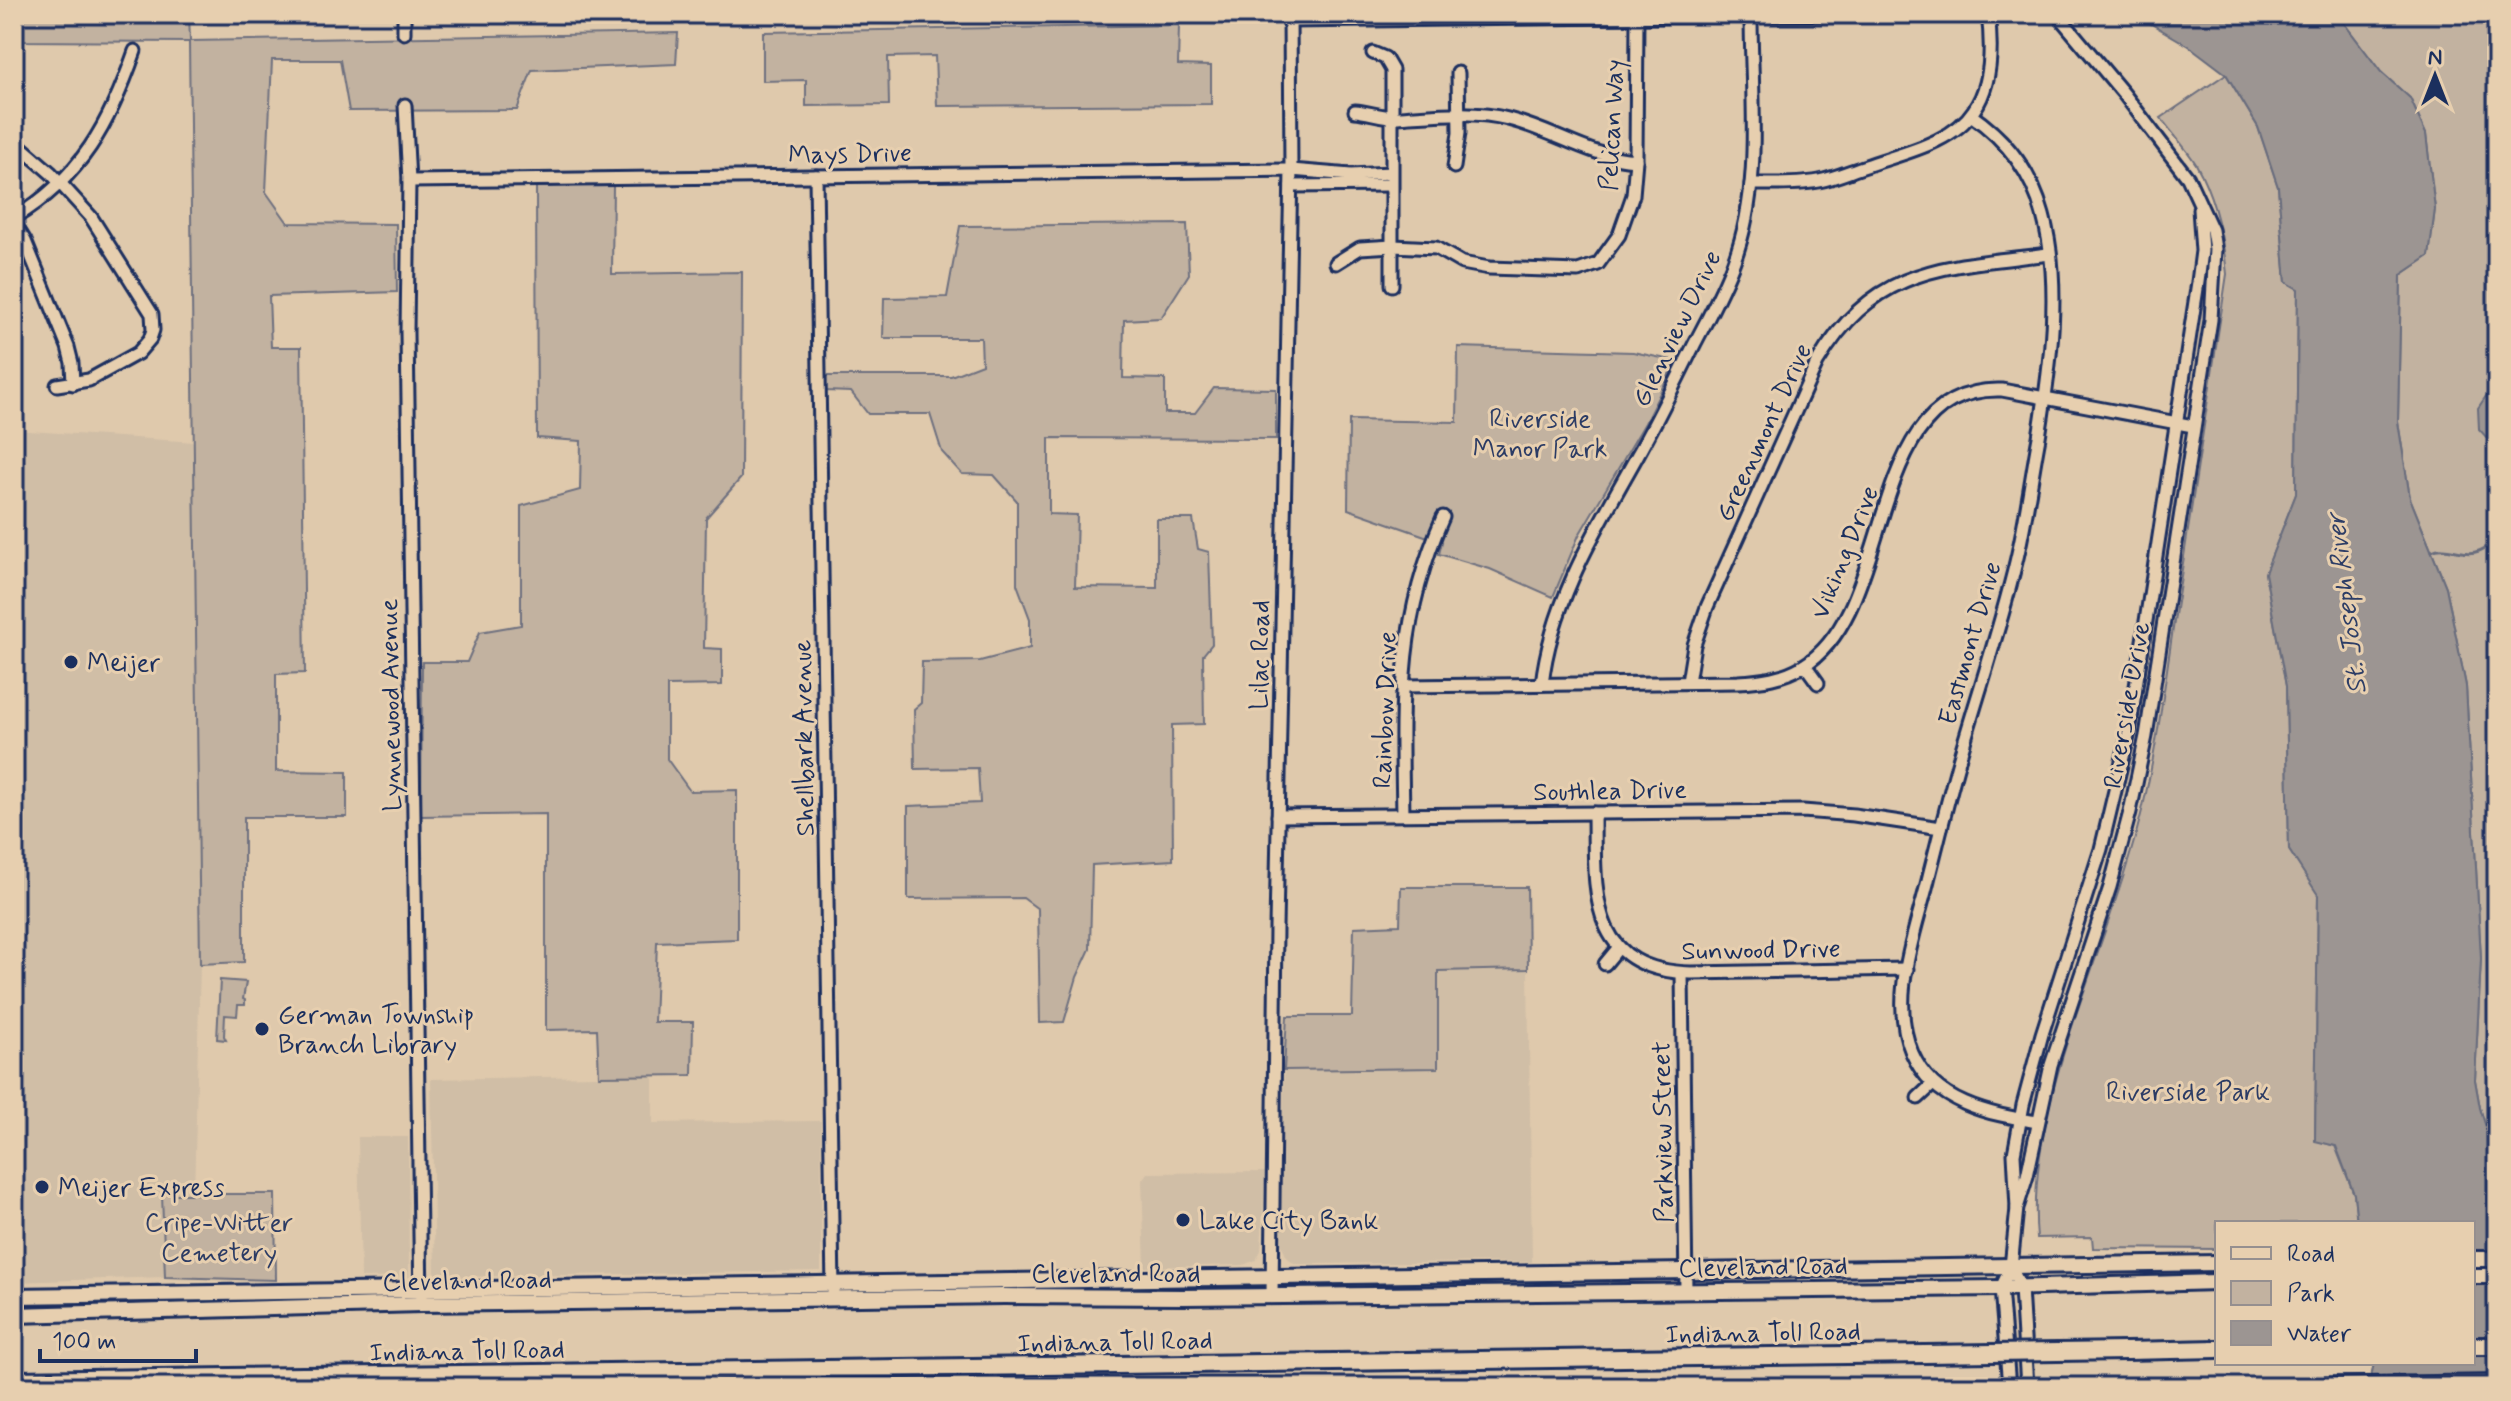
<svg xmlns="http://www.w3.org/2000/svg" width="2511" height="1401" viewBox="0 0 2511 1401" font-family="Mynerve,sans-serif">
<rect width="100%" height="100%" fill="#dfc9ac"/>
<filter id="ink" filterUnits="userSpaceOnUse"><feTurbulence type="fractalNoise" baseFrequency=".0125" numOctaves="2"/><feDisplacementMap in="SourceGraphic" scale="16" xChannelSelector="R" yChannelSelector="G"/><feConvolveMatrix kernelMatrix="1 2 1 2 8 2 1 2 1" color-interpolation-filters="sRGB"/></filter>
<g filter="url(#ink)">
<g fill="#d0bea6">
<polygon points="14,430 195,442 200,964 194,1194 162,1195 165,1277 14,1282"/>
<polygon points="1528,969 1532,1262 1298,1264 1292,1262 1286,1256 1281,1242 1284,1070 1438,1068 1438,971"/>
<polygon points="653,1075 653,1123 821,1121 821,1271 439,1277 435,1274 431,1079"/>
<polygon points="358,1137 408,1137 409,1277 361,1278"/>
<polygon points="1265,1172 1261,1250 1256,1260 1243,1265 1145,1267 1142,1180 1147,1173"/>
</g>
<g fill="#c2b2a0" stroke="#6e707f" stroke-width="2">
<polygon points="14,14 189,14 190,41 678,33 676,64 532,70 517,110 349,111 340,60 272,60 266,192 288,223 396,224 397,292 269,296 271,347 301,347 305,673 276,674 276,771 347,772 347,817 244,817 244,962 200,964 189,42 14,41"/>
<polygon points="2337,14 2497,14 2497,1163 2480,1108 2475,1080 2481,958 2466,686 2446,587 2410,498 2398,422 2401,275 2429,256 2435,209 2426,134 2410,98 2381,72"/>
<polygon points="1179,25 1178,65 1211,66 1211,104 937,106 935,56 888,57 889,105 806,106 806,80 763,81 763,32"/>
<path d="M2226 74 2258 127 2278 187 2286 282 2298 289 2296 494 2265 573 2286 686 2289 850 2318 894 2315 1140 2335 1146 2354 1194 2357 1223H2217V1249L2093 1248 2092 1237 2037 1238C2025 1106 2104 958 2137 830 2156 760 2164 687 2175 615 2192 502 2210 388 2227 274 2223 236 2215 198 2196 164 2186 148 2172 133 2161 118Z"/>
<polygon points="613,185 612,274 742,272 741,478 706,518 704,648 722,649 722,685 667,686 667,759 690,791 737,790 737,939 657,942 654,1022 693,1022 692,1075 599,1076 597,1029 546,1030 546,814 421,816 422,662 467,662 480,632 521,625 521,506 580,490 581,441 537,438 536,187"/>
<polygon points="1187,224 1189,274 1161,318 1124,320 1123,378 1165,379 1165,413 1195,413 1214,388 1276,389 1276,439 1049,438 1049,514 1077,515 1075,587 1157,588 1157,519 1193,519 1198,549 1209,552 1212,644 1203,655 1204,724 1172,725 1173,860 1092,865 1090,949 1077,977 1064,1022 1040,1023 1038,909 1023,898 908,899 908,806 980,803 978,768 915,769 914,709 921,703 922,662 980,661 1030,648 1030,619 1017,584 1017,501 994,475 962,474 942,452 930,414 868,414 851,392 826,391 826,376 951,376 982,364 981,338 883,338 884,298 947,297 960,226"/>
<polygon points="1458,347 1633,352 1676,361 1645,423 1579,535 1553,597 1490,569 1439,554 1442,542 1348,509 1349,420 1457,422"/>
<polygon points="1401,887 1527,887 1528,969 1438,971 1438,1068 1284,1070 1287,1016 1352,1016 1354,927 1400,925"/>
<polygon points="220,980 246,982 243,999 245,1000 245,1005 238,1005 237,1016 225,1015 224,1036 226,1040 217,1039"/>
<polygon points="162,1194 275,1194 276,1280 165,1277"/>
</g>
<g fill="#9c9592" stroke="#686c7d" stroke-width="2">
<polygon points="2141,14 2337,14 2381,72 2410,98 2426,134 2435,209 2429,256 2401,275 2398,422 2410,498 2446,587 2466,686 2481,958 2475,1080 2480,1108 2497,1163 2497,1387 2369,1387 2374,1363 2473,1363 2473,1223 2357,1223 2354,1194 2336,1146 2315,1141 2318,895 2289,850 2286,686 2265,573 2296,494 2298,289 2286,282 2278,187 2258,127 2226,74 2189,46 2148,22"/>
<polygon points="2497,380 2497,449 2479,429 2478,408"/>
</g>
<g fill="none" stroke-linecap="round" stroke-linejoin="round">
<path stroke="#686c7d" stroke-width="3" d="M2432 551C2446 544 2463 557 2479 551 2486 549 2491 543 2497 539"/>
<g stroke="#1b2f5e" stroke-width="17">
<g id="minor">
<polyline points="404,14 404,33"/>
<polyline points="1290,21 1850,14"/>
<polyline points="1373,53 1385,58 1392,70 1392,285"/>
<polyline points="405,105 409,181 407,332 421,1304"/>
<path d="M1355 111C1369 112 1385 118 1398 117 1433 115 1474 110 1508 119 1553 130 1589 157 1636 160"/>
<path d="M1971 115C2007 140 2032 173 2043 215 2062 284 2050 368 2039 437 2031 479 2026 521 2016 562 2002 621 1983 678 1966 736 1952 782 1941 829 1929 876 1916 932 1888 997 1912 1053 1934 1104 1989 1114 2037 1122"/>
<polyline points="14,141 51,173 91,217 152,314 153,330 150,339 138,353 89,380 57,385"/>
<polyline points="1454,167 1459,133 1458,73"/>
<polyline points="816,176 833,1291"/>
<polyline points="409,181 1291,170 1351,175 1391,173"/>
<path d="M1751 184C1774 184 1796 185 1819 181 1835 178 1850 171 1866 166 1902 153 1952 144 1974 110 1993 83 1992 45 1988 14"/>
<polyline points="1291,186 1391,185"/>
<path d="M14 218C81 178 110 123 135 51"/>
<polyline points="14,223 25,241 68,347 72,363 73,384"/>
<polyline points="1336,263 1360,248 1393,246 1436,248 1462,263 1489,268 1578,271 1598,264 1619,235 1633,195 1636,160 1637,16"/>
<polyline points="1805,665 1818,683"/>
<path d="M1688 682 1694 645 1707 607 1817 363C1876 264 1946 267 2049 254"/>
<path d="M1542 684C1551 602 1598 526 1637 456 1658 419 1676 381 1695 343 1709 316 1724 289 1734 261 1763 184 1751 96 1751 15"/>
<path d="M1403 686 1738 682C1761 681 1783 678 1803 666 1899 608 1862 385 2002 390L2193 426"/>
<path d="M1594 813C1595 892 1587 970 1691 973L1907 969"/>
<path d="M1403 814C1401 703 1397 621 1443 517"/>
<polyline points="1278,816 1803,811 1854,815 1941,828"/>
<polyline points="1605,964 1619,947"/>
<polyline points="1682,973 1686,1291"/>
<polyline points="1918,1098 1933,1084"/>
<polyline points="2017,1208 2027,1176 2051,1065 2110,887 2130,812 2146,736 2211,320 2215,249 2212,230 2188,178 2124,94 2057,14"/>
<polyline points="2011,1267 2021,1288 2027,1387"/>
<polyline points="1272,1296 1276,928 1291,170 1290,14"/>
<polyline points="2009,1387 2001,1288 2011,1267 2017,1208 2014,1154 2023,1105 2042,1034 2101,849 2129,732 2198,282 2202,251 2199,209"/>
</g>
</g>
<g stroke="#1b2f5e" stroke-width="20">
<g id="major">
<polyline points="2473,1259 2497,1259"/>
<polyline points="2473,1276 2497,1276"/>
<polyline points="14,1296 2217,1263"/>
<polyline points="14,1315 421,1304 1004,1296 1184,1297 2001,1288 2217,1282"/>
</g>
</g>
<g stroke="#1b2f5e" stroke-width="22">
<g id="highway">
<polyline points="2473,1346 2497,1346"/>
<polyline points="2127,1351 2217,1349"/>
<polyline points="14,1380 1925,1354"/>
<polyline points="2308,1387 2497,1384"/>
</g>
</g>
<use href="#minor" stroke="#e7cfaf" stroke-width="11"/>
<use href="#major" stroke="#e7cfaf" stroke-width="14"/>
<use href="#highway" stroke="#e7cfaf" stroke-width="16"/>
<g stroke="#1b2f5e" stroke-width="22" stroke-linecap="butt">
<polyline id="highway-bridge" points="1925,1354 2127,1351"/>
</g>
<use href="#highway-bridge" stroke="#e7cfaf" stroke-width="16"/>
</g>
</g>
<g fill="#1b2f5e" stroke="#e7cfaf" stroke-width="3">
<circle cx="71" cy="662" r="8"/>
<circle cx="262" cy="1029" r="8"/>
<circle cx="42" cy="1187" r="8"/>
<circle cx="1183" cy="1220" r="8"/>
</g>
<g text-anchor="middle" stroke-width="6" stroke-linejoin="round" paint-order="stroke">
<g font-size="26" fill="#1b2f5e" stroke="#e7cfaf">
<text transform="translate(1611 125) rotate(-87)" y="9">Pelican Way</text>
<text transform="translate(850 153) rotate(-1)" y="9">Mays Drive</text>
<text transform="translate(1676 328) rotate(-64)" y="9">Glenview Drive</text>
<text transform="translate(1763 432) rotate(-65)" y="9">Greenmont Drive</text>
<text transform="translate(1844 552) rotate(-68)" y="9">Viking Drive</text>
<text transform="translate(1969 643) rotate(-74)" y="9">Eastmont Drive</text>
<text transform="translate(1259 655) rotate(-89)" y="9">Lilac Road</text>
<text transform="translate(390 705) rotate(-91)" y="9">Lynnewood Avenue</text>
<text transform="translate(2126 705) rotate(-80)" y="9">Riverside Drive</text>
<text transform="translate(1384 710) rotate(-88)" y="9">Rainbow Drive</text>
<text transform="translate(803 738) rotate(-91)" y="9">Shellbark Avenue</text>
<text transform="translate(1610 790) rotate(-1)" y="9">Southlea Drive</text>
<text transform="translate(1761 949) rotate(-1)" y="9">Sunwood Drive</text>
<text transform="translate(1662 1132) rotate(-91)" y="9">Parkview Street</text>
<text transform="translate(1763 1266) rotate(-1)" y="9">Cleveland Road</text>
<text x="1116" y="1282">Cleveland Road</text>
<text transform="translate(467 1280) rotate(-1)" y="9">Cleveland Road</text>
<text transform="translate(1763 1332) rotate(-1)" y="9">Indiana Toll Road</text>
<text transform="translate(1115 1341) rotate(-1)" y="9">Indiana Toll Road</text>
<text transform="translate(467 1350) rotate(-1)" y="9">Indiana Toll Road</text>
</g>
<g font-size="26" fill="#2c3c65" stroke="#e7cfaf">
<text x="1540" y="427">Riverside<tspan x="1540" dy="30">Manor Park</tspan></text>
<text x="2188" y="1100">Riverside Park</text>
<text x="219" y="1231">Cripe-Witter<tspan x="219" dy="30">Cemetery</tspan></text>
</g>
<g font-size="26" fill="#1b2f5e" stroke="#e7cfaf" text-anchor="start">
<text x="87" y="671">Meijer</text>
<text x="278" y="1023">German Township<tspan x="278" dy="30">Branch Library</tspan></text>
<text x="58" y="1196">Meijer Express</text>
<text x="1199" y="1229">Lake City Bank</text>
</g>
<g font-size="28" font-style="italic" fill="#2e3e66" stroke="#e7cfaf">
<text transform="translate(2345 604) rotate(-97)" y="10">St. Joseph River</text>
</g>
</g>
<rect width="2511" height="1401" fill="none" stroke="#e7cfaf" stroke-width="48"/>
<rect x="24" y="24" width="2463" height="1353" fill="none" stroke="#1b2f5e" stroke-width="3" filter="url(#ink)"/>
<rect x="2215" y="1221" width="260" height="144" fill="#e7cfaf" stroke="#958f8f" stroke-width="2"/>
<rect x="2231" y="1247" width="40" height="12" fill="#e7cfaf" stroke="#958f8f" stroke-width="2"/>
<text x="2287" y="1261" font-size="24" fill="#1b2f5e">Road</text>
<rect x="2231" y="1281" width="40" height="24" fill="#c2b2a0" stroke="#958f8f" stroke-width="2"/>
<text x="2287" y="1301" font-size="24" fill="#1b2f5e">Park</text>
<rect x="2231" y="1321" width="40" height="24" fill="#9c9592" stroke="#958f8f" stroke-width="2"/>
<text x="2287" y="1341" font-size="24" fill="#1b2f5e">Water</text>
<g transform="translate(2435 76)" stroke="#e7cfaf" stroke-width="6" paint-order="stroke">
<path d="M0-6L14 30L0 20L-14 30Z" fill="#1b2f5e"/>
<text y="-12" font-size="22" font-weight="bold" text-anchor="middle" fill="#1b2f5e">N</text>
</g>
<path d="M40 1349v12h156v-12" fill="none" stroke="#1b2f5e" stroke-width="4"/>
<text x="52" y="1349" font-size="24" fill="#1b2f5e" stroke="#e7cfaf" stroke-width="6" paint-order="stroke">100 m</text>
</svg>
